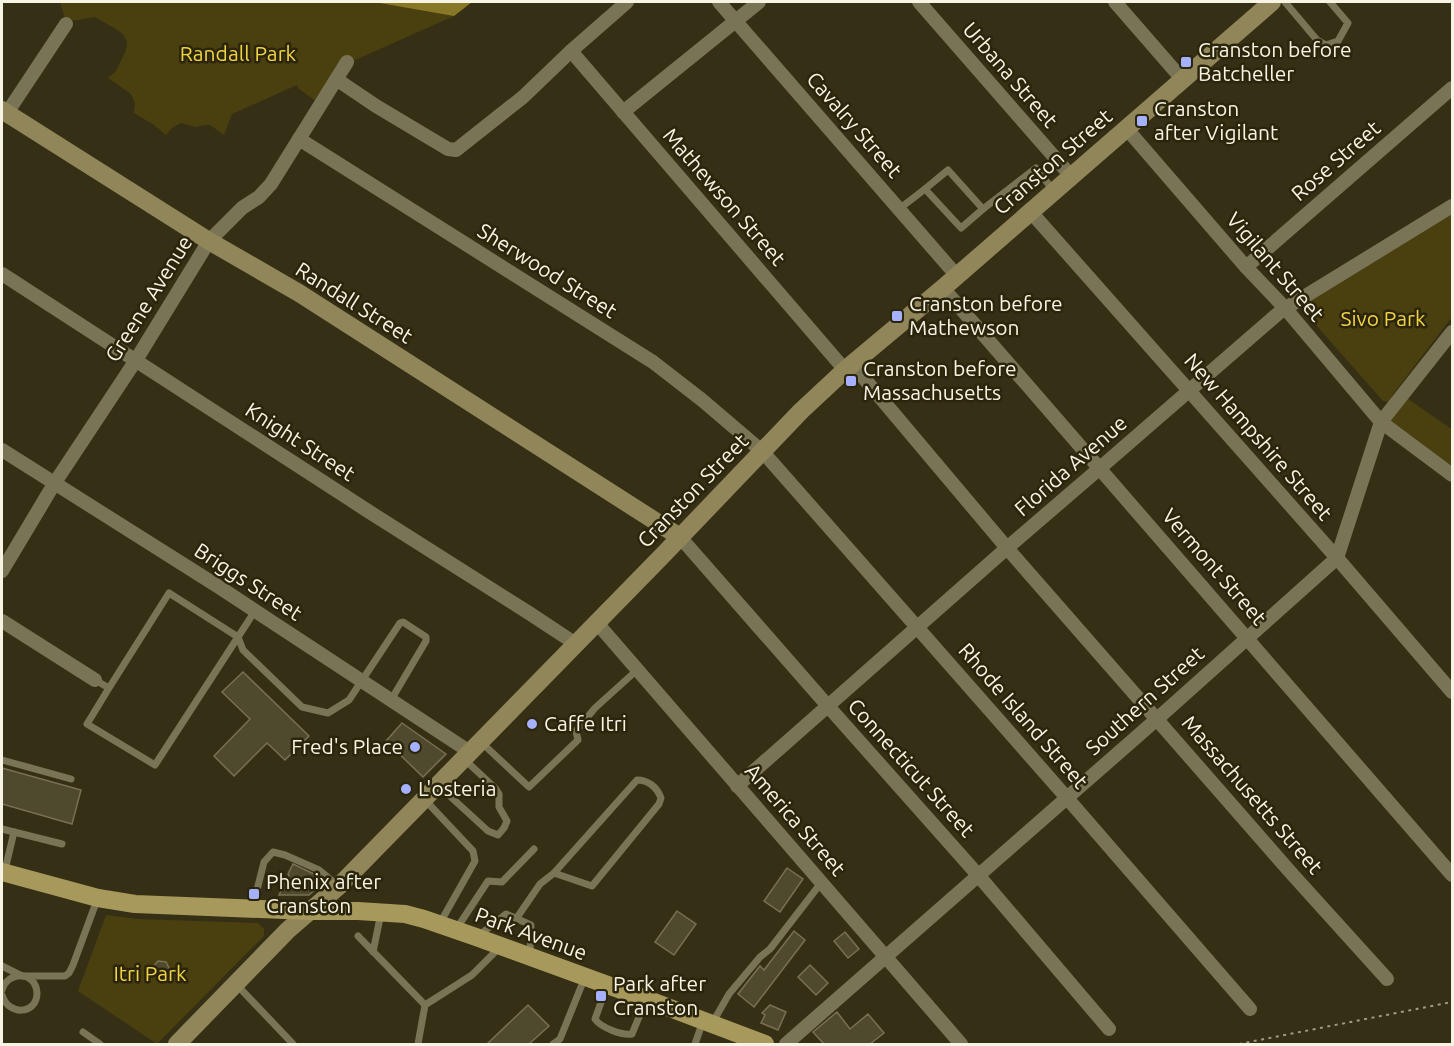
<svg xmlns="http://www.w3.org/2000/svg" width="1454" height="1046" viewBox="0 0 1454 1046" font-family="Ubuntu,sans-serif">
<rect width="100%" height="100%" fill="#352f15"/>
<g fill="#4a3f0e">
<polygon points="60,2 472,2 454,16 353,61 320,104 299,89 297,85 232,114 224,135 210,125 204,125 195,127 181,123 172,128 166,135 154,125 134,113 135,103 131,94 108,78 116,71 126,50 127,42 123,34 114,28 95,17 66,22"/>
<polygon points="1452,214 1452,317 1393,394 1389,402 1383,401 1309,317 1306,309 1306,302"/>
<polygon points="1404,396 1450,428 1452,429 1452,473 1385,423"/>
<polygon points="106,915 138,919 258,923 264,929 264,936 157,1044 78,991"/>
</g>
<polygon fill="#887726" points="374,2 472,2 454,16"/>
<g fill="#4f492e" stroke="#777054" stroke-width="1.5">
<polygon points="243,672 309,736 285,760 267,743 234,776 214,756 250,719 222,692"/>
<polygon points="402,723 446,754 423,777 386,741"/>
<polygon points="2,768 81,790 72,824 2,804"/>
<polygon points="293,864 316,875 324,882 309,895 279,895 289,875 288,874"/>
<polygon points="787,868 803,879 780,912 764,901"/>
<polygon points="677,911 696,924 674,955 655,942"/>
<polygon points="794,931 805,940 754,1007 738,994 760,966 764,970"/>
<polygon points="845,932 859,949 848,958 834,941"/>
<polygon points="158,961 166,962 170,970 164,977 156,976 152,968"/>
<polygon points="810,965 828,983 816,995 798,977"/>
<polygon points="528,1005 549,1026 529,1044 487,1044"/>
<polygon points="770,1005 786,1012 778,1030 761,1023 765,1015 762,1013"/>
<polygon points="837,1012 850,1029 868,1014 884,1033 870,1044 824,1044 813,1032"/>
</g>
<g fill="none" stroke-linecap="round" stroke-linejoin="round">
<polyline stroke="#9e9a85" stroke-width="2" stroke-dasharray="3 4.5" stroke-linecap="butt" points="1239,1044 1452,1002"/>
<g stroke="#7a7457" stroke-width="7">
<polyline points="1285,2 1317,40 1326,45 1338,41 1348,23 1330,2"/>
<polyline points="925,189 948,170 983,209"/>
<polyline points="899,209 925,189 961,228 983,209 1036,168 1053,190"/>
<polyline points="255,611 238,637 243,650 302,707 328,713 349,700 400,623 403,622 426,637 426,641 391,700"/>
<polyline points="95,680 109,688 87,724 155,765 238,637 169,593 109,688"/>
<polyline points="482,743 529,787 578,740 576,731 595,708 637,670"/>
<polyline points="2,760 71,779"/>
<polyline points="440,787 488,831 498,835 504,828 507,821 499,807 499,794 495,788 464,759"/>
<polyline points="426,801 473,851 475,861 440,923"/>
<polyline points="2,829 62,844"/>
<polyline points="5,870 14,832"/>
<polyline points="255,907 256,894 264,862 273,852 285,855 319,870 337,885"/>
<path d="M516 919 540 884 554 873 637 780C648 780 657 787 661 798L659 804 592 886 554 873"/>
<polyline points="457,928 488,881 502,882 534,849"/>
<polyline points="358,936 425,1005"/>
<polyline points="478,936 506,914 531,925 530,955"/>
<polyline points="373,952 381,913"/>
<polyline points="2,966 22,976 65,976 69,973 73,965 97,900"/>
<polyline points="236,984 293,1044"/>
<path d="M607 986 595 1019C600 1027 622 1036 632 1034L646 1000"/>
<path d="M2 990C8 970 36 971 37 993 37 1015 8 1016 2 995"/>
<polyline points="713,1022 729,994 760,957 770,949 821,883"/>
<polyline points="83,1032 100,1044"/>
<polyline points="418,1044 425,1005 472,975 500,947"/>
<polyline points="553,1044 560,1039 585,977"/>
<polyline points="695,1044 703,1021"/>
</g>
<g stroke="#7a7457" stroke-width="14">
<polyline points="719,2 957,276"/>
<polyline points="919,2 1071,176"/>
<polyline points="1115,2 1182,79"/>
<polyline points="571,51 845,370"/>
<polyline points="339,81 376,106 448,149 456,150 523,97 571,51 627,2"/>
<polyline points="623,112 759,2"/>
<polyline points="7,113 66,24"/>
<polyline points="1126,128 1246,267 1285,308 1381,422 1452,475"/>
<polyline points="299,139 653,362 702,400 763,452 1067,798 1250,1009"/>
<polyline points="1030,211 1337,558 1452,692"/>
<polyline points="1246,267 1452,88"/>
<polyline points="2,274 368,511 529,613 576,644"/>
<polyline points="943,288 1452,875"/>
<polyline points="852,364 1007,548 1292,874 1387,979"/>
<polyline points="2,450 219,587 470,752"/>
<polyline points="680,537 827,705 978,875 1109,1029"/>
<polyline points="2,571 54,484 136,360 209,241 242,208 259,197 271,184 347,62"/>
<polyline points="2,621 95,680"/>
<polyline points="597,623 961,1044"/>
<polyline points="737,786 1007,548 1100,468 1281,311 1452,206"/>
<polyline points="786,1044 1157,719 1337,558 1381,422 1452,332"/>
</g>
<g stroke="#908659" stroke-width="18">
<polyline points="2,110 209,241 299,293 680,537"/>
<polyline points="177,1044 288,930 339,886 663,555 801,411 845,370 943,288 1272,2"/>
</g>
<polyline stroke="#a7995b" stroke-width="18" points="2,872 98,898 135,904 309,911 358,911 405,914 424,919 476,937 646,999 765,1044"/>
</g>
<g fill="#a5b1fc" stroke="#2b250b" stroke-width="2">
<rect x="1180" y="56" width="12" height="12" rx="3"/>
<rect x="1136" y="115" width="12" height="12" rx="3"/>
<rect x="891" y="310" width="12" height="12" rx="3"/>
<rect x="845" y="375" width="12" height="12" rx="3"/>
<circle cx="532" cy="724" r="6"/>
<circle cx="415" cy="747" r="6"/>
<circle cx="406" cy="789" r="6"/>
<rect x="248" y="888" width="12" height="12" rx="3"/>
<rect x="595" y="990" width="12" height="12" rx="3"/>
</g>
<g text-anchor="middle" stroke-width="5" stroke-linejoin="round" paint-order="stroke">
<g font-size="21" fill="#f7f4e4" stroke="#2b250b" text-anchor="start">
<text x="1198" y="57">Cranston before<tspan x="1198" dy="24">Batcheller</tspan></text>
<text x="1154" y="116">Cranston<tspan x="1154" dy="24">after Vigilant</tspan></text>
<text x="909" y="311">Cranston before<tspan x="909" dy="24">Mathewson</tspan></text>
<text x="863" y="376">Cranston before<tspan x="863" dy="24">Massachusetts</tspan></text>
<text x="544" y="731">Caffe Itri</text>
<text x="403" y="754" text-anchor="end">Fred's Place</text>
<text x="418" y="796">L'osteria</text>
<text x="266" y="889">Phenix after<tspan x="266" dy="24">Cranston</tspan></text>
<text x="613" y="991">Park after<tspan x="613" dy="24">Cranston</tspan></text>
</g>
<g font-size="21" fill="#f1d346" stroke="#2b250b">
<text x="238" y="61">Randall Park</text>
<text x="1383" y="326">Sivo Park</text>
<text x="150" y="981">Itri Park</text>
</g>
<g font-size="21" fill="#f7f4e4" stroke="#2b250b">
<text transform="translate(1010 75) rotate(49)" y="7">Urbana Street</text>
<text transform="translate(854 125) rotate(49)" y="7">Cavalry Street</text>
<text transform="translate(1336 161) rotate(-41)" y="7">Rose Street</text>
<text transform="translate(1053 162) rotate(-41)" y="7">Cranston Street</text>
<text transform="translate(724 197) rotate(49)" y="7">Mathewson Street</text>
<text transform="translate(1275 267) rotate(49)" y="7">Vigilant Street</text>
<text transform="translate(547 271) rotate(32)" y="7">Sherwood Street</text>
<text transform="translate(149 299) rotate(-58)" y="7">Greene Avenue</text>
<text transform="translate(354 303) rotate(32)" y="7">Randall Street</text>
<text transform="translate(1258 437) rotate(49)" y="7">New Hampshire Street</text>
<text transform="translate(300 442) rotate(33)" y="7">Knight Street</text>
<text transform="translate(1071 466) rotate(-41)" y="7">Florida Avenue</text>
<text transform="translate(693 491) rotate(-46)" y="7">Cranston Street</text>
<text transform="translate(1214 567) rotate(49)" y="7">Vermont Street</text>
<text transform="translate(248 582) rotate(33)" y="7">Briggs Street</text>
<text transform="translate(1145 701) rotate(-42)" y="7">Southern Street</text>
<text transform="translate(1023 716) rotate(49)" y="7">Rhode Island Street</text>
<text transform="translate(911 768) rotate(48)" y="7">Connecticut Street</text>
<text transform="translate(1252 795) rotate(49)" y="7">Massachusetts Street</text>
<text transform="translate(795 820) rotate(49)" y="7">America Street</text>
<text transform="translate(531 934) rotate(20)" y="7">Park Avenue</text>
</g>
</g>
<rect width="1454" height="1046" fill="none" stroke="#f7f4e4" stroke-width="6"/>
</svg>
